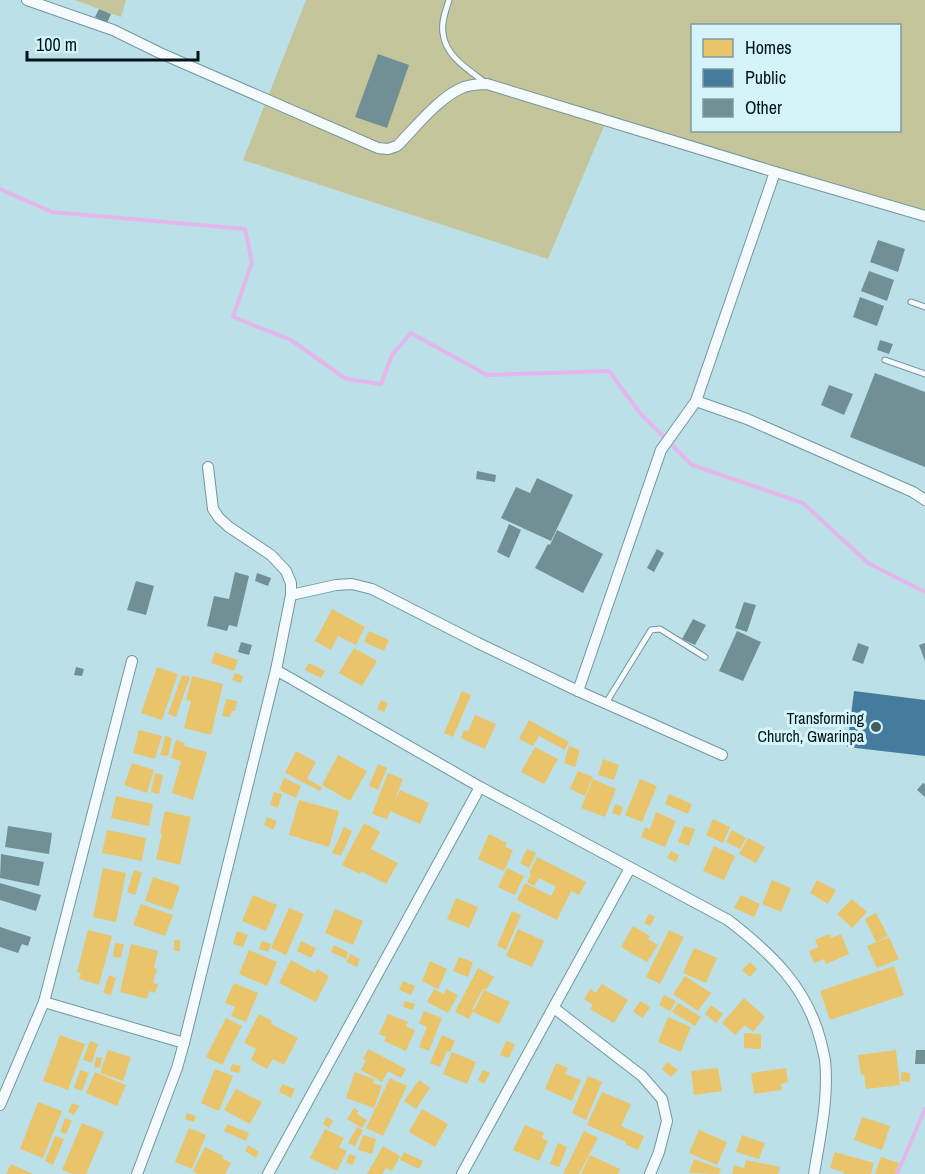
<svg xmlns="http://www.w3.org/2000/svg" width="925" height="1174" viewBox="0 0 925 1174" font-family="'Archivo Narrow',sans-serif">
<rect width="100%" height="100%" fill="#bce0e8"/>
<g fill="#c5c59b" fill-rule="evenodd">
<polygon points="75,0 126,0 121,17"/>
<path d="M306 0H925V222L607 119 548 259 243 160ZM692 26H900V130H692Z"/>
</g>
<g fill="#e9c46a">
<polygon points="332,609 365,627 356,645 338,636 331,650 315,641"/>
<polygon points="369,631 389,640 384,651 364,642"/>
<polygon points="354,648 377,661 362,686 339,673"/>
<polygon points="215,652 238,660 234,671 211,663"/>
<polygon points="309,663 325,671 321,678 305,670"/>
<polygon points="157,667 178,674 162,720 141,713"/>
<polygon points="235,673 243,676 241,683 232,680"/>
<polygon points="182,675 190,677 176,717 168,714"/>
<polygon points="192,676 223,684 211,735 184,728 191,701 186,700"/>
<polygon points="462,691 471,695 453,737 444,733"/>
<polygon points="226,699 237,701 235,711 232,711 230,717 222,716"/>
<polygon points="381,700 388,703 384,712 377,709"/>
<polygon points="475,715 496,724 485,749 461,738 464,730 468,731"/>
<polygon points="529,720 569,742 565,750 539,736 533,746 519,739"/>
<polygon points="139,730 162,736 155,759 133,753"/>
<polygon points="165,736 172,738 168,756 160,755"/>
<polygon points="176,740 185,743 184,746 207,752 193,800 172,793 181,761 171,758"/>
<polygon points="569,746 580,750 575,767 564,763"/>
<polygon points="535,747 558,759 544,784 521,772"/>
<polygon points="296,751 316,762 307,779 322,787 320,791 285,773"/>
<polygon points="338,755 367,771 350,801 322,785"/>
<polygon points="603,759 619,765 614,780 598,775"/>
<polygon points="132,763 154,770 147,793 124,785"/>
<polygon points="378,764 387,768 378,790 369,786"/>
<polygon points="578,771 593,777 585,796 570,789"/>
<polygon points="155,773 163,775 159,794 151,792"/>
<polygon points="388,773 403,779 394,802 400,790 429,803 420,824 390,811 387,819 372,814"/>
<polygon points="284,778 301,786 296,798 279,790"/>
<polygon points="593,779 616,789 605,817 581,808"/>
<polygon points="640,779 657,786 642,822 625,815"/>
<polygon points="274,792 282,794 278,808 270,805"/>
<polygon points="669,794 692,804 688,814 665,804"/>
<polygon points="116,796 153,804 149,826 111,818"/>
<polygon points="299,800 339,811 329,847 289,835"/>
<polygon points="615,804 623,807 620,816 612,813"/>
<polygon points="165,811 191,817 180,865 156,859 162,834 160,833"/>
<polygon points="656,812 676,821 665,847 641,837 645,827 650,829"/>
<polygon points="267,817 277,821 273,830 264,825"/>
<polygon points="713,819 730,827 723,843 706,835"/>
<polygon points="364,823 380,832 371,849 398,863 386,884 361,871 360,874 342,865"/>
<polygon points="684,826 695,829 689,846 678,842"/>
<polygon points="344,827 352,831 341,856 332,853"/>
<polygon points="107,830 146,838 142,861 102,853"/>
<polygon points="732,830 746,838 740,849 726,842"/>
<polygon points="489,834 507,843 505,847 513,850 504,871 478,859"/>
<polygon points="748,838 765,847 756,863 739,854"/>
<polygon points="714,846 735,856 724,880 703,871"/>
<polygon points="527,849 536,853 529,868 520,863"/>
<polygon points="671,851 679,855 676,862 667,858"/>
<polygon points="537,857 586,882 579,895 571,891 557,920 517,900 525,883 551,896 556,887 539,878 534,886 527,882 531,874 529,873"/>
<polygon points="103,868 126,873 116,922 93,917"/>
<polygon points="507,868 524,876 515,895 498,887"/>
<polygon points="134,870 142,873 135,895 127,892"/>
<polygon points="153,877 180,886 172,910 145,901"/>
<polygon points="772,880 791,888 781,912 762,904"/>
<polygon points="817,880 836,890 828,904 810,893"/>
<polygon points="253,895 277,905 266,931 242,921"/>
<polygon points="741,895 760,904 754,917 734,908"/>
<polygon points="456,898 478,907 469,928 447,919"/>
<polygon points="852,899 867,912 852,928 837,914"/>
<polygon points="141,904 173,915 165,936 133,925"/>
<polygon points="289,908 304,914 286,955 271,948"/>
<polygon points="335,909 363,921 353,945 325,933"/>
<polygon points="512,911 521,915 506,950 497,946"/>
<polygon points="876,913 888,936 876,942 865,919"/>
<polygon points="649,914 655,917 650,926 644,923"/>
<polygon points="633,926 650,936 648,939 658,945 647,962 621,947"/>
<polygon points="518,929 544,941 532,967 506,956"/>
<polygon points="88,930 112,936 99,985 79,979 81,973 77,972"/>
<polygon points="669,930 684,937 660,984 646,977"/>
<polygon points="237,931 248,935 243,947 233,944"/>
<polygon points="829,934 831,938 841,934 849,954 826,964 824,959 814,963 809,951 818,947 815,940"/>
<polygon points="889,937 899,959 877,968 867,946"/>
<rect x="174" y="940" width="6" height="11"/>
<polygon points="262,941 271,944 268,952 259,949"/>
<polygon points="301,941 316,948 311,958 297,951"/>
<polygon points="115,943 124,944 121,958 113,957"/>
<polygon points="131,944 158,951 154,968 157,969 153,983 158,984 155,993 149,991 147,999 120,992"/>
<polygon points="334,945 348,952 346,959 331,952"/>
<polygon points="694,948 717,958 706,983 683,973"/>
<polygon points="249,950 277,962 267,986 239,974"/>
<polygon points="350,954 360,959 357,967 346,962"/>
<polygon points="459,957 473,962 468,977 453,971"/>
<polygon points="291,960 315,973 317,969 329,976 316,1002 279,983"/>
<polygon points="430,961 447,969 438,989 422,981"/>
<polygon points="750,962 757,969 750,977 742,970"/>
<polygon points="894,966 904,995 830,1020 820,991"/>
<polygon points="478,968 494,977 486,990 483,989 472,1009 474,1010 469,1019 455,1012"/>
<polygon points="109,975 116,978 111,995 103,993"/>
<polygon points="685,976 711,993 698,1011 673,994"/>
<polygon points="403,981 415,986 411,995 399,990"/>
<polygon points="234,983 258,993 246,1022 231,1016 235,1007 225,1003"/>
<polygon points="602,984 628,1000 614,1023 590,1009 593,1005 584,999 590,989 596,993"/>
<polygon points="434,989 444,994 446,989 458,995 448,1013 427,1002"/>
<polygon points="484,990 510,1002 499,1024 473,1012"/>
<polygon points="664,995 676,1001 670,1011 659,1005"/>
<polygon points="744,998 765,1017 753,1032 745,1025 735,1035 722,1023"/>
<polygon points="405,1001 415,1004 413,1010 403,1007"/>
<polygon points="640,1001 650,1007 643,1018 633,1012"/>
<polygon points="678,1003 701,1017 695,1026 672,1012"/>
<polygon points="711,1005 723,1014 716,1023 705,1014"/>
<polygon points="424,1011 442,1018 429,1051 419,1047 427,1027 419,1023"/>
<polygon points="259,1014 272,1021 271,1024 298,1038 284,1065 273,1059 267,1069 251,1060 256,1049 244,1043"/>
<polygon points="388,1014 408,1022 406,1026 415,1030 406,1051 384,1041 386,1037 379,1034"/>
<polygon points="668,1017 691,1027 681,1052 658,1042"/>
<polygon points="226,1018 242,1026 222,1065 206,1057"/>
<polygon points="744,1033 761,1034 761,1049 744,1048"/>
<polygon points="60,1035 85,1044 68,1090 43,1081"/>
<polygon points="442,1035 455,1041 450,1052 447,1051 440,1067 430,1063"/>
<polygon points="90,1041 98,1044 92,1063 83,1060"/>
<polygon points="506,1041 515,1044 509,1058 500,1055"/>
<polygon points="368,1049 406,1069 401,1078 388,1071 382,1082 361,1070 366,1060 363,1059"/>
<polygon points="108,1050 131,1057 123,1081 100,1073"/>
<polygon points="896,1050 900,1085 866,1089 864,1074 861,1075 858,1055"/>
<polygon points="452,1052 476,1062 467,1084 443,1074"/>
<polygon points="96,1057 102,1058 100,1068 94,1067"/>
<polygon points="667,1062 678,1070 671,1077 662,1069"/>
<polygon points="556,1063 568,1068 565,1074 581,1080 572,1101 545,1089"/>
<polygon points="232,1064 241,1066 239,1073 230,1071"/>
<polygon points="718,1068 722,1091 694,1095 691,1071"/>
<polygon points="786,1068 788,1082 781,1084 782,1090 754,1094 751,1073"/>
<polygon points="215,1069 233,1076 219,1111 201,1103"/>
<polygon points="80,1070 89,1073 82,1091 74,1088"/>
<polygon points="483,1070 490,1073 484,1084 478,1080"/>
<polygon points="95,1072 126,1085 117,1106 86,1093"/>
<polygon points="355,1072 374,1079 373,1083 382,1086 374,1108 346,1098"/>
<polygon points="901,1072 910,1073 910,1082 901,1081"/>
<polygon points="588,1076 602,1082 586,1120 572,1113"/>
<polygon points="390,1078 407,1086 383,1136 366,1128"/>
<polygon points="419,1080 430,1088 416,1109 404,1101"/>
<polygon points="282,1084 295,1089 291,1098 279,1092"/>
<polygon points="236,1089 262,1102 250,1124 224,1110"/>
<polygon points="602,1092 631,1104 621,1126 644,1136 638,1150 625,1144 626,1142 587,1125"/>
<polygon points="38,1102 62,1111 43,1158 20,1149"/>
<polygon points="72,1103 79,1106 74,1115 68,1112"/>
<polygon points="354,1108 359,1111 357,1114 367,1120 362,1128 347,1119"/>
<polygon points="422,1109 448,1124 435,1147 409,1132"/>
<polygon points="187,1113 196,1116 194,1122 185,1119"/>
<polygon points="327,1117 333,1121 329,1128 323,1124"/>
<polygon points="862,1117 890,1126 882,1150 854,1140"/>
<polygon points="65,1118 72,1121 66,1134 60,1132"/>
<polygon points="82,1123 104,1132 86,1174 73,1174 62,1170"/>
<polygon points="227,1124 249,1133 246,1141 224,1131"/>
<polygon points="525,1125 544,1133 542,1138 548,1141 539,1161 513,1150"/>
<polygon points="357,1127 363,1130 355,1146 348,1143"/>
<polygon points="189,1128 206,1135 192,1169 175,1162"/>
<polygon points="325,1129 344,1138 339,1147 347,1151 337,1171 310,1158"/>
<polygon points="699,1130 727,1142 717,1165 689,1153"/>
<polygon points="584,1131 598,1138 579,1174 563,1174"/>
<polygon points="363,1135 376,1139 372,1154 358,1150"/>
<polygon points="742,1135 765,1143 759,1159 736,1152"/>
<polygon points="55,1136 64,1139 53,1165 45,1161"/>
<polygon points="558,1143 567,1147 559,1167 550,1164"/>
<polygon points="248,1145 259,1152 256,1158 245,1151"/>
<polygon points="383,1146 400,1156 392,1171 386,1168 382,1174 367,1174"/>
<polygon points="205,1147 223,1156 222,1158 231,1163 225,1174 198,1174 193,1171"/>
<polygon points="404,1152 423,1161 419,1169 400,1160"/>
<polygon points="835,1152 874,1163 871,1174 843,1174 844,1172 830,1168"/>
<polygon points="349,1154 356,1156 353,1165 346,1163"/>
<polygon points="590,1155 620,1169 618,1174 581,1174"/>
<polygon points="881,1157 899,1163 895,1174 875,1174"/>
<polygon points="694,1159 721,1169 719,1174 689,1173"/>
<polygon points="746,1160 780,1167 778,1174 732,1174 734,1165 744,1168"/>
<polygon points="11,1164 33,1174 6,1174"/>
</g>
<polygon fill="#457b9d" points="854,691 925,700 925,756 847,747"/>
<g fill="none" stroke-linecap="round" stroke-linejoin="round">
<g stroke="#e3b7eb" stroke-width="4">
<polyline points="0,189 52,212 245,229 252,262 233,317 291,340 346,379 381,384 392,355 411,333 487,375 609,371 640,413 692,465 803,503 868,563 925,592"/>
<polyline points="897,1174 925,1109"/>
</g>
</g>
<g fill="#709096">
<polygon points="99,9 111,14 107,23 95,17"/>
<polygon points="378,54 409,65 387,128 355,117"/>
<polygon points="878,240 905,249 898,272 870,262"/>
<polygon points="869,271 894,280 887,301 861,291"/>
<polygon points="860,297 884,306 877,326 853,317"/>
<polygon points="880,340 893,344 889,354 877,350"/>
<polygon points="875,373 925,392 925,467 850,437"/>
<polygon points="829,385 853,394 844,415 821,405"/>
<polygon points="477,471 496,475 495,482 476,479"/>
<polygon points="537,478 573,495 551,541 501,518 516,487 530,493"/>
<polygon points="509,524 521,530 509,558 497,552"/>
<polygon points="557,530 603,554 583,593 535,568 548,544 550,545"/>
<polygon points="657,549 664,553 654,572 647,568"/>
<polygon points="235,572 249,576 237,627 229,625 227,631 207,626 214,596 229,599"/>
<polygon points="257,573 271,578 268,586 255,581"/>
<polygon points="136,581 154,586 146,615 127,610"/>
<polygon points="744,602 756,605 747,632 735,628"/>
<polygon points="693,619 706,625 695,645 682,639"/>
<polygon points="737,631 761,642 743,681 719,671"/>
<polygon points="241,642 252,645 249,655 238,652"/>
<polygon points="858,643 869,647 863,664 852,660"/>
<polygon points="925,643 925,661 919,645"/>
<polygon points="76,667 84,669 82,676 74,675"/>
<polygon points="923,783 925,784 925,797 917,790"/>
<polygon points="8,826 52,833 49,854 5,847"/>
<polygon points="1,854 44,862 39,886 0,878"/>
<polygon points="0,883 41,895 36,911 0,900"/>
<polygon points="0,927 31,937 28,946 22,944 18,953 0,947"/>
<polygon points="916,1050 925,1050 925,1064 915,1064"/>
</g>
<g fill="none" stroke-linecap="round" stroke-linejoin="round">
<g stroke="#73979d" stroke-width="7">
<g id="service">
<path d="M449 0C446 10 441 22 443 33 445 56 469 70 486 83"/>
<polyline points="911,302 925,307"/>
<polyline points="885,360 925,374"/>
<polyline points="606,703 651,630 660,629 705,657"/>
</g>
</g>
<g stroke="#73979d" stroke-width="12">
<g id="minor">
<path d="M27 0 113 30 160 53 378 148 388 149 397 146C415 128 440 96 464 87 471 85 479 84 487 84L775 172 925 216"/>
<polyline points="696,401 775,172"/>
<polyline points="291,595 336,585 352,584 372,589 478,643 578,691 722,755"/>
<path d="M276 670 480 787 728 920C771 953 807 987 821 1042 822 1047 824 1054 825 1060 829 1097 820 1137 814 1174"/>
<polyline points="578,691 661,450 696,401 747,419 913,492 925,500"/>
<polyline points="44,1002 184,1043"/>
<polyline points="554,1008 642,1076 662,1099 667,1121 659,1152 650,1174"/>
<polyline points="0,1105 44,1002 132,661"/>
<polyline points="137,1174 177,1068 184,1043 276,670 291,595 291,583 286,571 271,555 229,527 219,518 213,509 208,467"/>
<polyline points="268,1174 480,787"/>
<polyline points="462,1174 630,868"/>
</g>
</g>
<use href="#service" stroke="#f5fafc" stroke-width="5"/>
<use href="#minor" stroke="#f5fafc" stroke-width="10"/>
</g>
<circle fill="#425b61" stroke="#d4f4fa" stroke-width="2" cx="876" cy="727" r="6"/>
<g text-anchor="middle" stroke-width="6" stroke-linejoin="round" paint-order="stroke">
<g font-size="16" fill="#001419" stroke="#d4f4fa" text-anchor="end">
<text x="864" y="724">Transforming<tspan x="864" dy="18">Church, Gwarinpa</tspan></text>
</g>
</g>
<rect x="691" y="24" width="210" height="108" fill="#d4f4fa" stroke="#7f9aa0" stroke-width="1.5"/>
<rect x="703" y="39" width="30" height="18" fill="#e9c46a" stroke="#7f9aa0" stroke-width="1.5"/>
<text x="745" y="54" font-size="18" fill="#001419">Homes</text>
<rect x="703" y="69" width="30" height="18" fill="#457b9d" stroke="#7f9aa0" stroke-width="1.5"/>
<text x="745" y="84" font-size="18" fill="#001419">Public</text>
<rect x="703" y="99" width="30" height="18" fill="#709096" stroke="#7f9aa0" stroke-width="1.5"/>
<text x="745" y="114" font-size="18" fill="#001419">Other</text>
<path d="M27 51v9h171v-9" fill="none" stroke="#001419" stroke-width="3"/>
<text x="36" y="51" font-size="18" fill="#001419" stroke="#d4f4fa" stroke-width="4.5" paint-order="stroke">100 m</text>
</svg>
